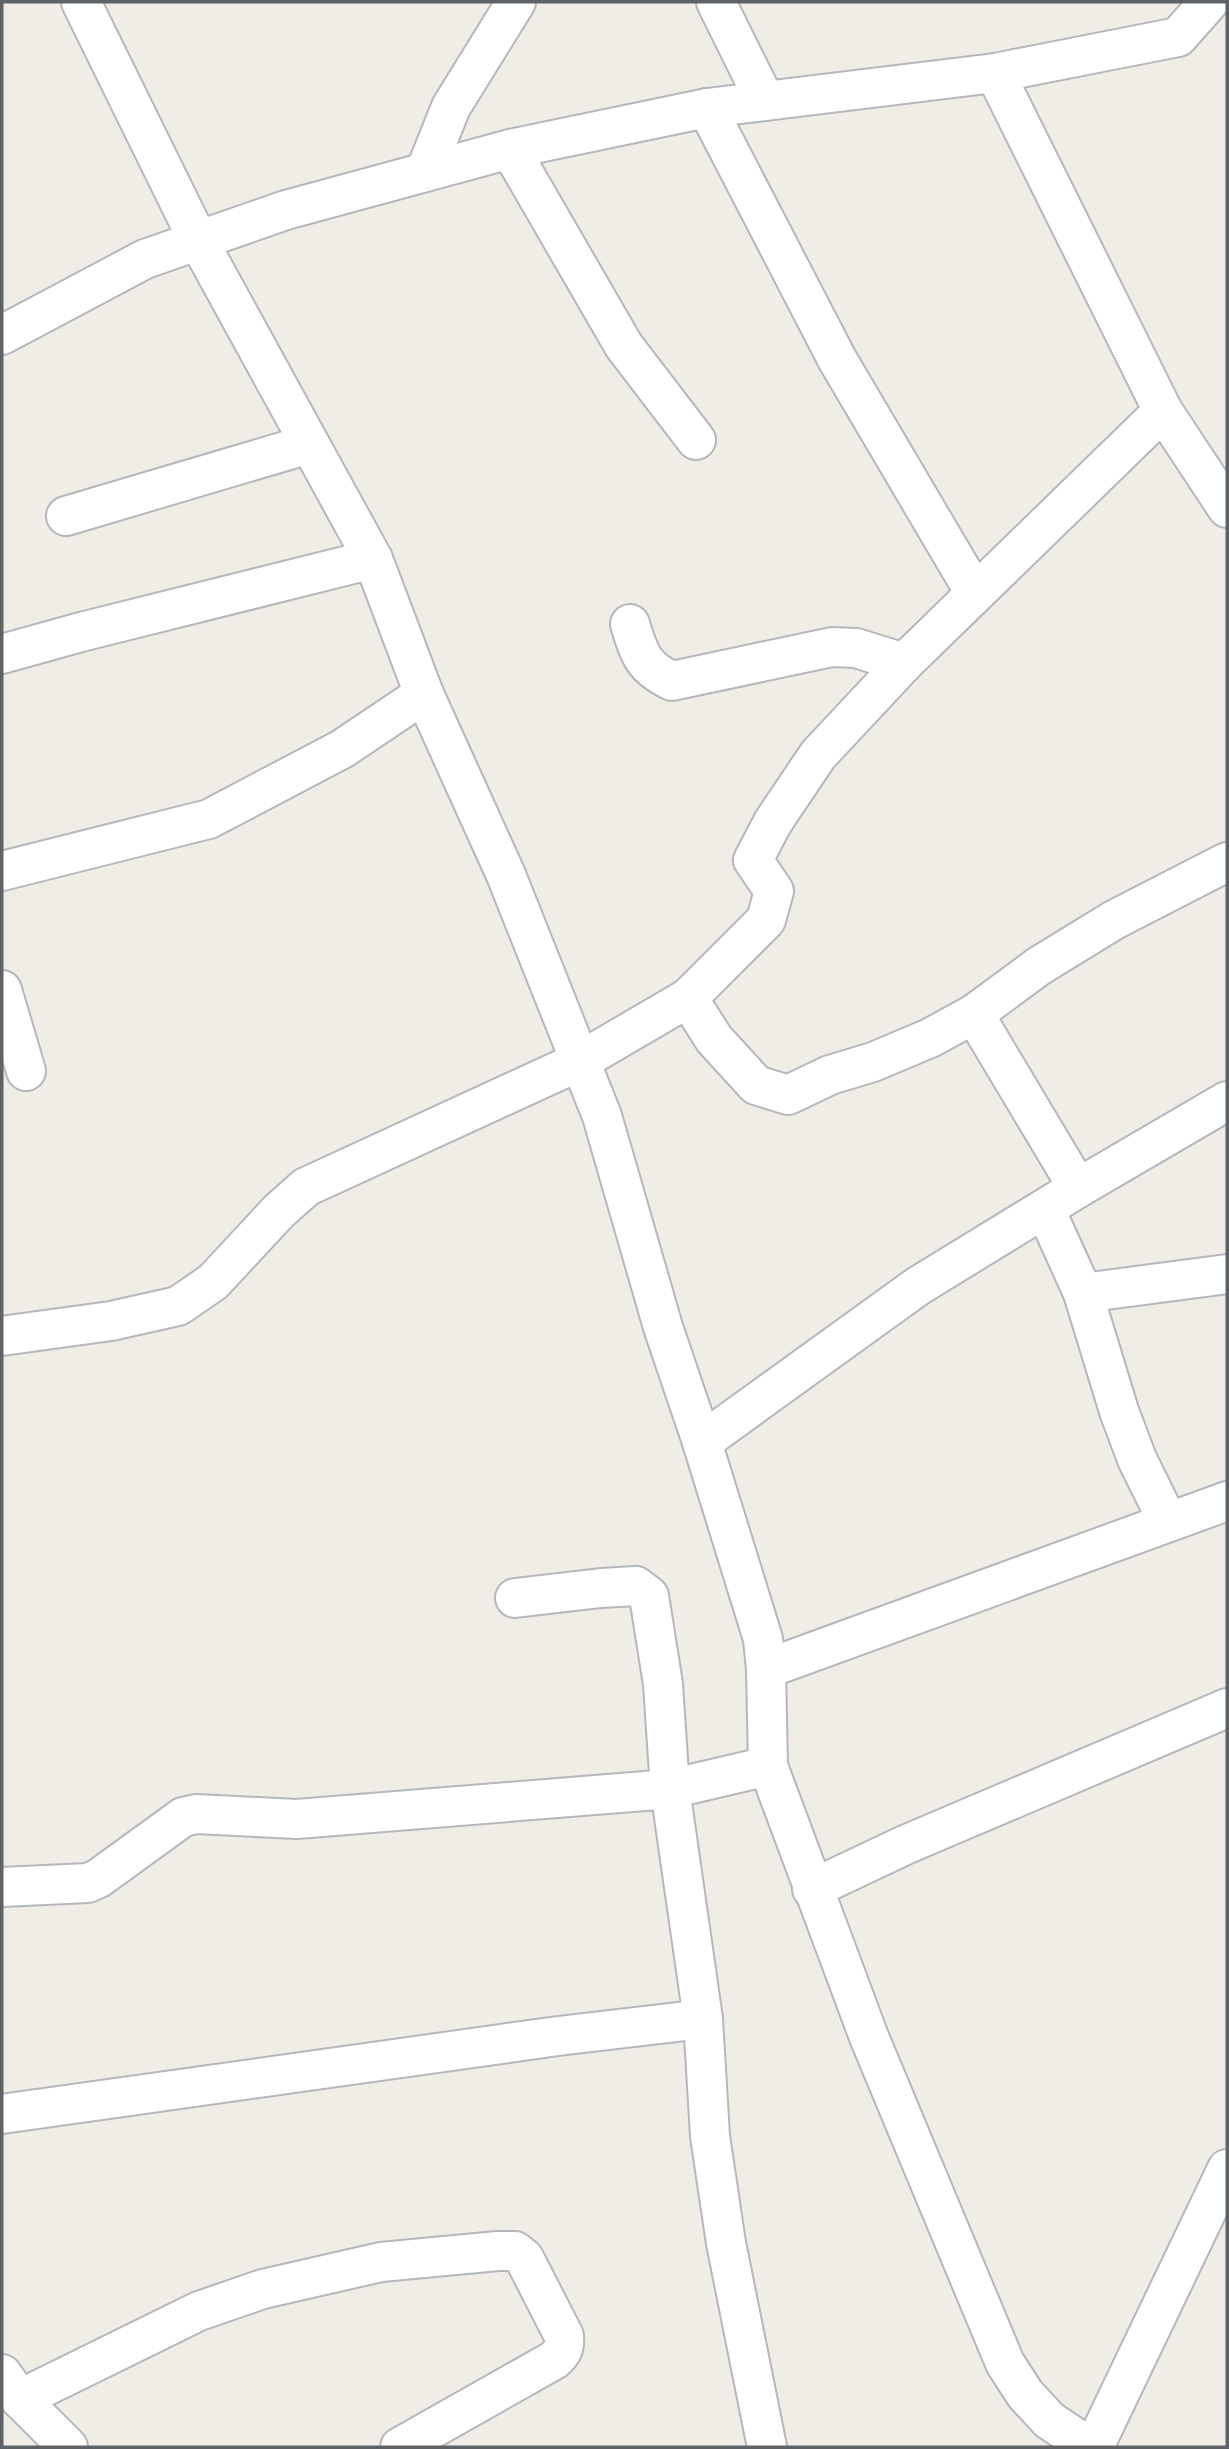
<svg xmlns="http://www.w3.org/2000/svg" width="1229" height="2449" viewBox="0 0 1229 2449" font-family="'Alegreya Sans',sans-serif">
<rect width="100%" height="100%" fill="#f0ede7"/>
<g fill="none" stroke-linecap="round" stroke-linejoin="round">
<g stroke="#b4b7bb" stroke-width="42">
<g id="minor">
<polyline points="81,2 199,242 373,559 424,694 506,875 602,1116 663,1327 702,1442 763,1639 766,1669 768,1766 869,2037 1005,2363 1025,2394 1049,2420 1089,2447"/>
<polyline points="716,2 765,101"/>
<polyline points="995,73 1163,411 1227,508"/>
<polyline points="707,108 837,359 975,593"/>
<polyline points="510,149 624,346 696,440"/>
<polyline points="425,172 451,107 516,2"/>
<polyline points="2,335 145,259 286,210 510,149 707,108 995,73 1178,37 1209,2"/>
<polyline points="66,516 309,444"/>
<path d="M630 624C639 653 642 667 672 681L832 647 856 648 904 663"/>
<polyline points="2,654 81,632 373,559"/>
<polyline points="2,871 209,819 342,749 424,694"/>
<polyline points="2,990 26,1071"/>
<polyline points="688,998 714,1039 756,1085 788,1095 830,1075 873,1062 930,1038 974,1014 1039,966 1114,920 1227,862"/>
<polyline points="974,1014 1078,1188"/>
<polyline points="1045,1209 1083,1293 1119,1411 1137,1459 1168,1522"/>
<polyline points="1083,1293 1227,1274"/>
<polyline points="2,1336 111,1321 178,1306 213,1282 279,1211 306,1187 580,1061 688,998 766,920 774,891 753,860 773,822 818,755 904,663 1163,411"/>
<polyline points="702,1442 918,1286 1078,1188 1227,1101"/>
<polyline points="515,1598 601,1588 636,1586 649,1596 663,1684 670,1789 703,2019 710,2136 726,2243 767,2447"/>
<polyline points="766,1669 1227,1501"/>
<polyline points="2,1887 88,1883 99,1878 183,1817 196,1814 297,1819 670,1789 768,1766"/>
<polyline points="812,1889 905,1845 1227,1708"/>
<polyline points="2,2114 558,2036 703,2019"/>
<polyline points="2,2374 20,2399 68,2447"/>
<path d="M20 2399 199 2311 263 2289 381 2262 498 2251H515L524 2258 564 2336C565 2347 563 2352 554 2360L400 2447"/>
<polyline points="1094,2447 1227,2169"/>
</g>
</g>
<use href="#minor" stroke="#fff" stroke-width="38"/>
</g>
<rect width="1229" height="2449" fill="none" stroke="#5e6367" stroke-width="7"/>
</svg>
